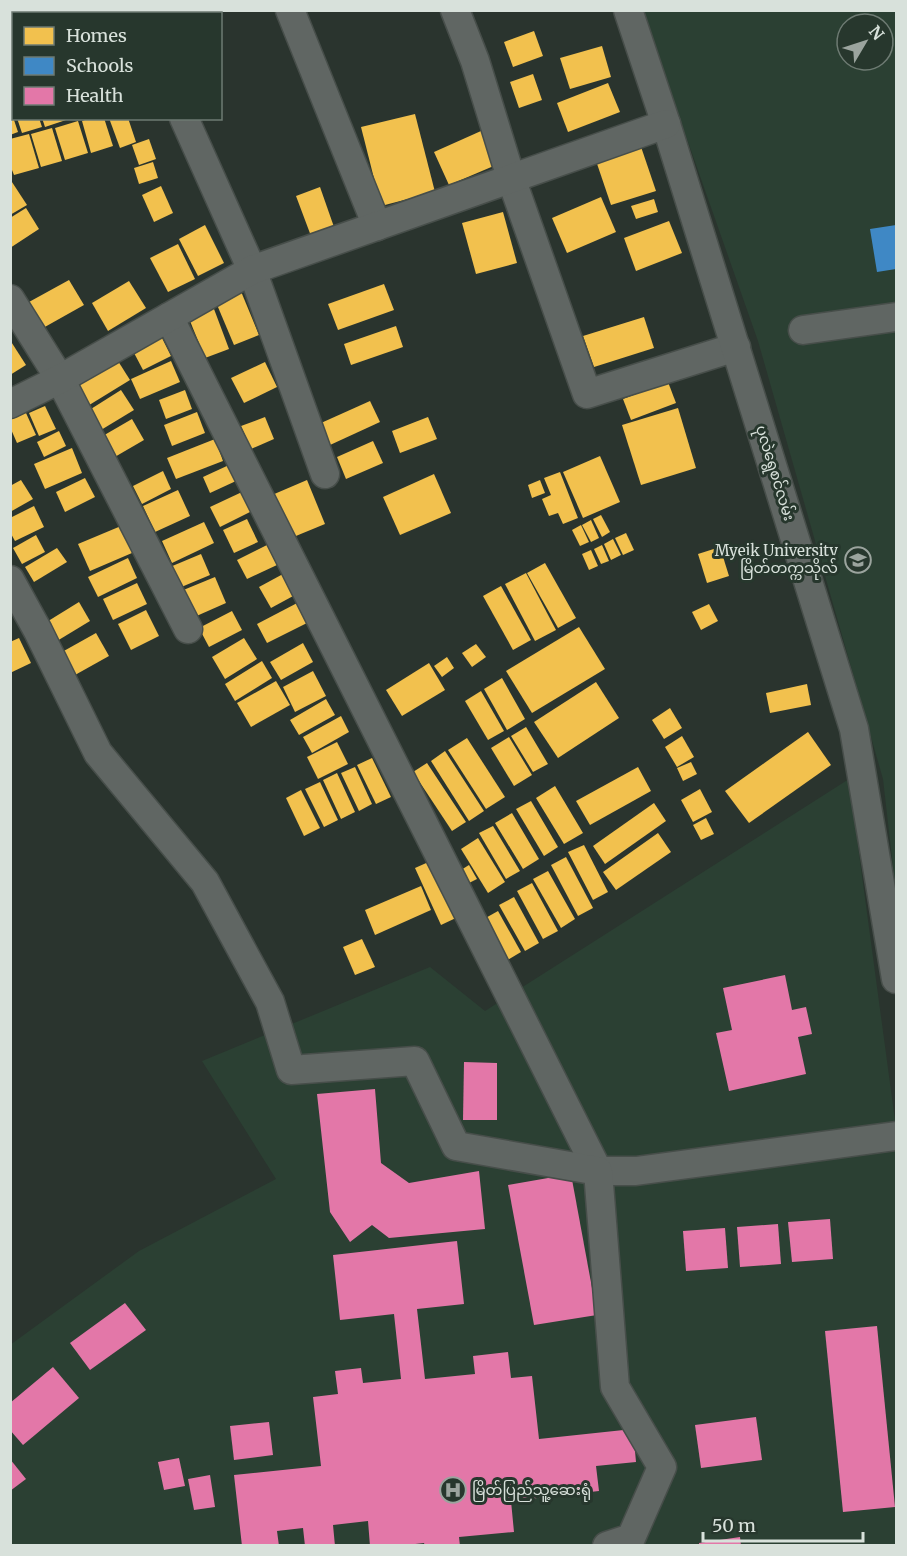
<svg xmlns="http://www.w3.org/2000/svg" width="907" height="1556" viewBox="0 0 907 1556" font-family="Merriweather,'Noto Sans Myanmar',serif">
<rect width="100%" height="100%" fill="#2a342e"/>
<g fill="#2b4033" fill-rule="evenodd">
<path d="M642 11H896V893L883 779 758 341ZM847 24H883V60H847Z"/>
<polygon points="849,779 896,1128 896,1545 11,1545 10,1345 139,1251 276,1179 202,1061 430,967 485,1011"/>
</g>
<g fill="#f2c14e">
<polygon points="10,10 30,10 31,14 14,14 14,25 10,25"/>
<polygon points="34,10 69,10 69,11 60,14 34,14"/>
<polygon points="85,10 101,10 101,14 76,14"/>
<polygon points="14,27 14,71 10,72 10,28"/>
<polygon points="534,31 543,56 513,67 504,42"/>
<polygon points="602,46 611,77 570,89 560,58"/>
<polygon points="533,74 542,100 519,108 510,82"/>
<polygon points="608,83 620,112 568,132 557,103"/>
<polygon points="10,108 18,132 10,135"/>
<polygon points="415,114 435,192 381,206 361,127"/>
<polygon points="17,118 39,118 42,127 22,133"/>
<polygon points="42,118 65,118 66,120 45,127"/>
<polygon points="91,118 104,118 113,146 91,153 82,121"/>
<polygon points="109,118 128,118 136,142 120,148"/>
<polygon points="78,121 88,153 65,160 55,128"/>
<polygon points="52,128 62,161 41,167 31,134"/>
<polygon points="481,131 496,165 449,185 434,152"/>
<polygon points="29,134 39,168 14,175 10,165 10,139"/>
<polygon points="637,135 656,191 611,205 592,149"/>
<polygon points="149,139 156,159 139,165 132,145"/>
<polygon points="153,162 158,178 139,184 134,168"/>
<polygon points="10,179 27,205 10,215"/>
<polygon points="161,186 173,213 154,222 142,195"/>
<polygon points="320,187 334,227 311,236 296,196"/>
<polygon points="601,197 616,232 567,253 552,218"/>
<polygon points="654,199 658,212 636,219 631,206"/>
<polygon points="26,208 39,229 10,248 10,218"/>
<polygon points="503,212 517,263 476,274 462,223"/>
<polygon points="669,221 682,253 636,271 624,238"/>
<polygon points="205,225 224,263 198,276 179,239"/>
<polygon points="178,244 195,279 168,292 150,258"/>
<polygon points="69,280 84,305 43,328 29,302"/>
<polygon points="129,281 146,308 108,331 92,303"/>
<polygon points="384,284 394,310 338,330 328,304"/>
<polygon points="240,289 259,335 234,345 215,300"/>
<polygon points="211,301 229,349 205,358 186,311"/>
<polygon points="644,317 654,348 594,367 583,336"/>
<polygon points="156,326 171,356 143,370 133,351"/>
<polygon points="396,326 403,347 351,365 344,344"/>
<polygon points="10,340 26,365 10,375"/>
<polygon points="118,361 130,380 86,407 74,388"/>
<polygon points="171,361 180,382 140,399 131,379"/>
<polygon points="265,362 277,387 244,403 231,378"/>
<polygon points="668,382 676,403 631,420 623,399"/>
<polygon points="121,390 134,410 96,433 83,414"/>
<polygon points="185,390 192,409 166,419 159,400"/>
<polygon points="370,401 380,422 330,445 321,423"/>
<polygon points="45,406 56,429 39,436 29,413"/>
<polygon points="678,408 696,468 641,485 622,425"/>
<polygon points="197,412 205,433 172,446 164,425"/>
<polygon points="26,413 36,435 17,443 10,427 10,420"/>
<polygon points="265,417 274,439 251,449 241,426"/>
<polygon points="428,417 437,439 400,453 392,431"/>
<polygon points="132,419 144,440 113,458 101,437"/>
<polygon points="59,431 66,446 44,457 37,442"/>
<polygon points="215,439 223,461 176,479 167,458"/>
<polygon points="373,441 383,463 346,479 337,457"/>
<polygon points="72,448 82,473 45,489 34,464"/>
<polygon points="600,456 620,502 583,518 563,472"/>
<polygon points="229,465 236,481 210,493 203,477"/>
<polygon points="163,471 171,489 142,504 133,486"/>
<polygon points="560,472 578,518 563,524 558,513 549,516 542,499 551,495 544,478"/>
<polygon points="434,474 451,513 400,535 383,497"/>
<polygon points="85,478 95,497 65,512 56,492"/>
<polygon points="21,480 33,499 10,512 10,486"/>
<polygon points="307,480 325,524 291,538 272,495"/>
<polygon points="540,480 545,493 532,498 528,485"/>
<polygon points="178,490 190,516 155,532 143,506"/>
<polygon points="242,492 252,511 220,527 210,507"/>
<polygon points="34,506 44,527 15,541 10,532 10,518"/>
<polygon points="601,515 610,532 602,537 593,519"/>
<polygon points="247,519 258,542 234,553 223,530"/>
<polygon points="591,520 599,538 591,542 582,525"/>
<polygon points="204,522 214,543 172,563 162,541"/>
<polygon points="581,525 589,542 580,546 572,530"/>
<polygon points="121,526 132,553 90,571 78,544"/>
<polygon points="626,533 634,550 623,555 615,538"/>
<polygon points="36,535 45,552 22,564 13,548"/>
<polygon points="613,539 621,555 611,560 604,544"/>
<polygon points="267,545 277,565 247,579 237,560"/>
<polygon points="602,545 609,561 601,564 594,549"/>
<polygon points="720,547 729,576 707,583 698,554"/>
<polygon points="57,548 67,562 34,582 25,567"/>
<polygon points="591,550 598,566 589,570 582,554"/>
<polygon points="201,554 210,575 179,588 170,567"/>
<polygon points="128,558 137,578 98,597 88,577"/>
<polygon points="545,563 576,618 558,628 527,573"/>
<polygon points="526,573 556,630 535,641 505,584"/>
<polygon points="283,574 295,595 271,608 259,587"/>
<polygon points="215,577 226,603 192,618 181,591"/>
<polygon points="137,583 147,604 113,620 103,599"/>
<polygon points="501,586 531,640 513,650 483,596"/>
<polygon points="301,601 311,621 267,643 257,624"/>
<polygon points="79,602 90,621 57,641 45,623"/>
<polygon points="709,604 718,621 701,630 692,612"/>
<polygon points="146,610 159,636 131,650 118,624"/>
<polygon points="232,611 242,630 209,647 199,628"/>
<polygon points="579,627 605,669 532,713 506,671"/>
<polygon points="96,633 109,656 75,675 62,652"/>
<polygon points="19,638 31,663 10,673 10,642"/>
<polygon points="244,638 257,659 225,679 212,657"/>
<polygon points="303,643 313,662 281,680 270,662"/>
<polygon points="476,644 486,657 472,667 462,653"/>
<polygon points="447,657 454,668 442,677 434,666"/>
<polygon points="262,661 272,678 235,701 225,684"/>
<polygon points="429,663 445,690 402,716 386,690"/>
<polygon points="313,671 326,696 295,712 283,687"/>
<polygon points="502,678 525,719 507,730 484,689"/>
<polygon points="276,681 290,705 251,727 237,703"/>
<polygon points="596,682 619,718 558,758 534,722"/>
<polygon points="807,684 811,705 770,713 766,693"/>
<polygon points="481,691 504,731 488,740 465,701"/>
<polygon points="326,699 335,715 299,735 290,720"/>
<polygon points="670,708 682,728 664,739 652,720"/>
<polygon points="341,716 349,732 312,753 303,737"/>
<polygon points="526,727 548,764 533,772 511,736"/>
<polygon points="808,732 831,765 749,823 725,791"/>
<polygon points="682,736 694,757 677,767 665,747"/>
<polygon points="509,737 532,775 514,786 491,748"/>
<polygon points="467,738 505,797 486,809 448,750"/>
<polygon points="337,742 348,764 318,779 307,757"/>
<polygon points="445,751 484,811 469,821 431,761"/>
<polygon points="372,758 391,797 376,804 357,765"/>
<polygon points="691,762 697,774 683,781 677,768"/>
<polygon points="427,763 466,822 452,831 413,772"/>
<polygon points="355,767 372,804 359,811 341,773"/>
<polygon points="638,767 651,791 590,825 576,801"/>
<polygon points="337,773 355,812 341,819 323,780"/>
<polygon points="320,782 338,820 324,827 305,789"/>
<polygon points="555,786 583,833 564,844 536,798"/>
<polygon points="700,789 712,812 693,822 681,800"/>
<polygon points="301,790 320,828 304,836 286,798"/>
<polygon points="531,801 558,847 544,856 516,809"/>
<polygon points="654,803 666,821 605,864 593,846"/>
<polygon points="512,813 539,859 523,869 495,823"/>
<polygon points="706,818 714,834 701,840 693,825"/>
<polygon points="493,826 520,871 506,879 479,833"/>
<polygon points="658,833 671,852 616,890 603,872"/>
<polygon points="478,838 505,882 488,893 461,849"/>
<polygon points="584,845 608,892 593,900 568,852"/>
<polygon points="566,857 593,908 578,916 551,865"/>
<polygon points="433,860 458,917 441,925 415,868"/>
<polygon points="469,865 477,879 469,883 461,870"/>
<polygon points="548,871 575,919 561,928 533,879"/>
<polygon points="532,883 558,931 543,939 517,891"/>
<polygon points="421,886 431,910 375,935 365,910"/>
<polygon points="514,897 539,943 525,951 499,905"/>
<polygon points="498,911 521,952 506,961 482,920"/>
<polygon points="362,939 375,967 355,975 343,947"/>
</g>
<polygon fill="#3f88c5" points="896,225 896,269 877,272 870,229"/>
<g fill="#e377a8">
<polygon points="785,975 792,1010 806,1007 812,1034 798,1037 806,1074 729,1091 716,1033 732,1030 723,988"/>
<polygon points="464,1062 497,1063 497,1120 463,1120"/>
<polygon points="375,1089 381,1163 409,1183 479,1171 485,1229 389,1238 372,1225 350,1242 330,1212 317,1094"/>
<polygon points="571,1174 597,1315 534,1325 508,1185"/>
<polygon points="830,1219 833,1259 792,1262 788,1222"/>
<polygon points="778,1224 781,1264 740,1267 737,1227"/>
<polygon points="725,1228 728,1268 686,1271 683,1231"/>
<polygon points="457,1241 464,1304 417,1309 425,1379 475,1374 473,1356 508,1352 511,1378 532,1376 539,1439 633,1429 636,1462 596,1466 599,1491 511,1501 514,1532 459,1537 460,1546 425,1546 424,1543 398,1546 370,1546 368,1521 333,1525 335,1546 305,1546 303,1528 277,1531 279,1546 242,1546 234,1475 321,1466 313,1397 338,1394 335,1371 361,1368 363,1383 401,1379 394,1314 340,1320 333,1255"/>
<polygon points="125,1303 146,1330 90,1370 70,1343"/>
<polygon points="877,1326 895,1507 843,1512 825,1331"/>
<polygon points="53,1367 79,1398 23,1445 10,1430 10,1403"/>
<polygon points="756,1417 762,1460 701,1468 695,1425"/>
<polygon points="269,1422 273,1455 234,1460 230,1426"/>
<polygon points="179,1458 185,1486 164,1490 158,1462"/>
<polygon points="10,1459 26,1479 10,1491"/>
<polygon points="210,1475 215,1507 194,1510 188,1479"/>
<polygon points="740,1537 741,1546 699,1546 699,1543"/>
</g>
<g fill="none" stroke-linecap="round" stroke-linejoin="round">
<g stroke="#474e4a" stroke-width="31">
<g id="minor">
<polyline points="137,10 138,14"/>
<polyline points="290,10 377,226"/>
<polyline points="455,10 475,61 511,178 587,394 736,347"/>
<polyline points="628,10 666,124 854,729 896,979"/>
<polyline points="184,118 252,270 325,474"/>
<polyline points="10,299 60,379 188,629"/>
<polyline points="169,317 598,1171 636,1171 896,1136"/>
<polyline points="803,330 896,317"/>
<polyline points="10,404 60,379 252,270 666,124"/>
<polyline points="10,580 38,631 98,753 205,882 270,1002 291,1070 415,1061 456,1146 598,1171 615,1387 662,1467 631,1538 607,1546"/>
</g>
</g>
<use href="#minor" stroke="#606663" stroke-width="28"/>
</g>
<defs>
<g id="university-ring" transform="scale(1.35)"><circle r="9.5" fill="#27372d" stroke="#9ba49e" stroke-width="1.5"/><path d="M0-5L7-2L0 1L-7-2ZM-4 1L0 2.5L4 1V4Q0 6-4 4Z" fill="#9ba49e"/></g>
<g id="hospital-ring" transform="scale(1.35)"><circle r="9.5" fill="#27372d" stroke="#9ba49e" stroke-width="1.5"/><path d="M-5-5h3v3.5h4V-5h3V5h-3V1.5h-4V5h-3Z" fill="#9ba49e"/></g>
</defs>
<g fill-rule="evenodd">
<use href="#university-ring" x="858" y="560"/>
<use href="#hospital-ring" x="453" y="1490"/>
</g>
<g text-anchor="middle" stroke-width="6" stroke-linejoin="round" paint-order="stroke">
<g font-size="15" fill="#d8e1db" stroke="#27372d">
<text transform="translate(775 473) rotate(73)" y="5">ပုလဲရွေစင်လမ်း</text>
</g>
<g font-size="15" fill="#d8e1db" stroke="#27372d" text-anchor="end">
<text x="838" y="556">Myeik University<tspan x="838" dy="17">မြိတ်တက္ကသိုလ်</tspan></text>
<text x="472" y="1495" text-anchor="start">မြိတ်ပြည်သူ့ဆေးရုံ</text>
</g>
</g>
<rect width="907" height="1556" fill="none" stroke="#d8e1db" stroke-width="24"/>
<rect x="12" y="12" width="210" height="108" fill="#27372d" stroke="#6e7b73" stroke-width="1.5"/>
<rect x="24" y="27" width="30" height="18" fill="#f2c14e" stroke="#6e7b73" stroke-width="1.5"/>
<text x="66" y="42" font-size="18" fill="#d8e1db">Homes</text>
<rect x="24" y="57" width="30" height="18" fill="#3f88c5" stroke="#6e7b73" stroke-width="1.5"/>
<text x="66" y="72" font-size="18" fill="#d8e1db">Schools</text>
<rect x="24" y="87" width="30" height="18" fill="#e377a8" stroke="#6e7b73" stroke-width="1.5"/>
<text x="66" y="102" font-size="18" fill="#d8e1db">Health</text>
<g transform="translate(865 42) rotate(51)"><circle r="28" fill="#27372d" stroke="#6e7b73" stroke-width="1.5"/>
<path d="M0-4.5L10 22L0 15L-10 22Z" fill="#9ba49e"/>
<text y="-9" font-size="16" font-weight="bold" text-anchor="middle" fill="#d8e1db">N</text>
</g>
<path d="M703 1532v9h160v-9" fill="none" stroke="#d8e1db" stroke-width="3"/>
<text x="712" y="1532" font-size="18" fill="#d8e1db" stroke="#27372d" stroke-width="4.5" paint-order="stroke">50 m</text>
</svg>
